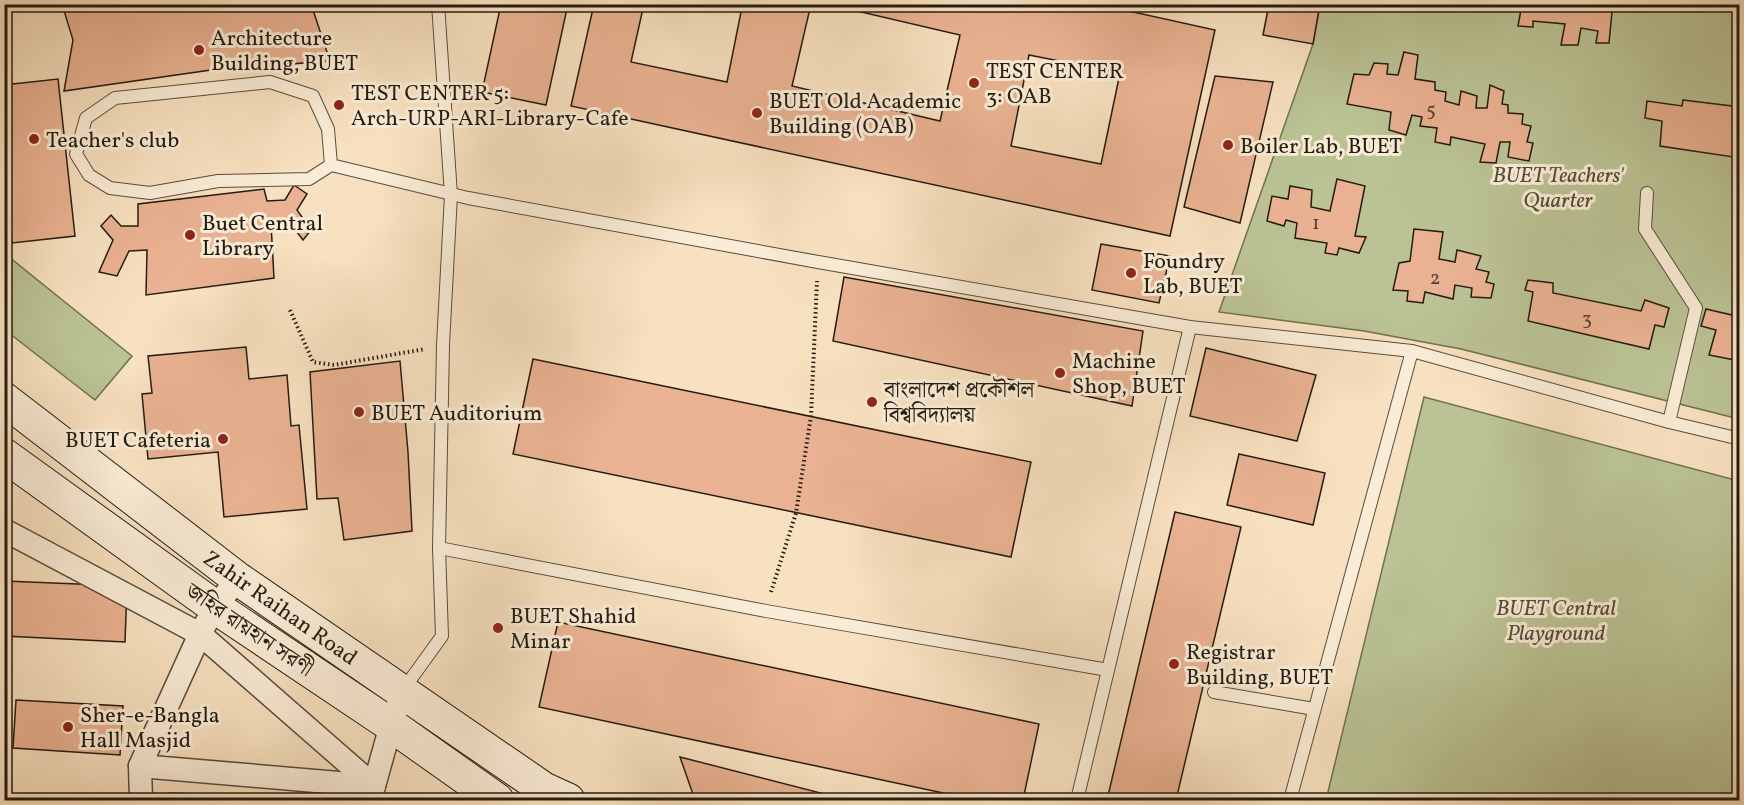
<svg xmlns="http://www.w3.org/2000/svg" width="1744" height="805" viewBox="0 0 1744 805" font-family="Vollkorn,'Noto Serif Bengali',serif">
<rect width="100%" height="100%" fill="#f8e1c0"/>
<filter id="stains"><feTurbulence type="fractalNoise" baseFrequency=".00333" numOctaves="4"/><feColorMatrix values="0 0 0 0 .2 0 0 0 0 .09 0 0 0 0 .02 0 0 0 .5 -.17"/></filter>
<radialGradient id="worn" r=".72"><stop offset=".6" stop-color="#630" stop-opacity="0"/><stop offset="1" stop-color="#630" stop-opacity=".3"/></radialGradient>
<g fill="#bbc394" stroke="#707053" stroke-width="1.5">
<polygon points="1320,5 1739,5 1739,419 1461,349 1364,331 1219,312 1313,44"/>
<polygon points="4,253 132,356 95,400 5,330"/>
<polygon points="1424,397 1739,481 1739,800 1326,800"/>
</g>
<g fill="#eab292" stroke="#241c12" stroke-width="1.5" fill-rule="evenodd">
<polygon points="62,4 315,4 313,10 330,61 211,70 64,91 73,40"/>
<polygon points="501,4 568,4 546,105 482,92"/>
<path d="M594 4H644L631 62 727 82 742 7 730 4H811L792 86 940 121 960 35 827 4H1097L1215 30 1170 236 571 106ZM1029 55 1120 73 1101 164 1011 146Z"/>
<polygon points="1269,4 1320,4 1313,44 1263,35"/>
<polygon points="1522,4 1604,4 1603,9 1612,12 1609,43 1596,43 1598,31 1581,28 1578,45 1561,45 1565,24 1533,21 1533,27 1518,26"/>
<polygon points="1404,52 1418,55 1415,79 1435,82 1435,90 1446,92 1445,101 1459,105 1461,91 1477,96 1476,108 1487,108 1490,85 1504,91 1502,104 1508,105 1508,113 1523,114 1522,124 1531,126 1527,142 1533,143 1529,161 1508,157 1510,142 1500,142 1496,163 1480,162 1485,144 1451,137 1450,145 1435,142 1437,128 1420,126 1422,117 1412,115 1406,135 1389,130 1391,112 1347,104 1354,74 1369,75 1374,63 1388,64 1387,74 1398,75"/>
<polygon points="1215,76 1273,82 1240,223 1184,207"/>
<polygon points="58,79 75,236 12,243 7,192 4,193 4,85"/>
<polygon points="1683,100 1740,107 1740,158 1660,146 1662,121 1645,118 1647,101 1682,106"/>
<polygon points="1337,179 1365,186 1355,236 1366,237 1359,253 1339,248 1337,255 1325,253 1327,243 1295,238 1297,223 1286,220 1284,226 1267,221 1272,196 1288,199 1290,186 1312,190 1311,207 1330,211"/>
<polygon points="294,185 307,194 297,210 311,230 303,240 288,220 271,223 274,278 146,295 147,250 129,251 117,276 99,272 113,240 101,226 111,215 121,226 138,226 138,204 264,189 267,201 285,200"/>
<polygon points="1414,229 1443,232 1439,259 1455,262 1457,250 1481,256 1476,269 1489,272 1486,282 1494,284 1491,298 1471,297 1472,288 1455,285 1453,299 1425,292 1423,303 1407,301 1408,291 1393,290 1399,263 1410,261"/>
<polygon points="1101,244 1170,256 1159,303 1092,290"/>
<polygon points="844,277 1143,331 1132,406 833,341"/>
<polygon points="1528,280 1553,283 1553,293 1641,311 1645,300 1669,308 1664,327 1655,325 1649,349 1528,321 1533,292 1525,290"/>
<polygon points="1706,309 1732,315 1733,309 1740,311 1740,361 1709,355 1716,330 1701,326"/>
<polygon points="246,347 249,379 287,375 291,426 299,425 307,509 224,517 218,452 148,459 142,394 152,393 148,356"/>
<polygon points="1206,348 1316,375 1297,441 1190,416"/>
<polygon points="533,359 1031,462 1011,557 513,454"/>
<polygon points="400,361 408,452 412,531 344,540 338,498 317,499 310,372"/>
<polygon points="1239,454 1325,473 1313,525 1227,505"/>
<polygon points="1175,512 1241,527 1176,800 1107,800"/>
<polygon points="4,581 127,586 125,642 4,636"/>
<polygon points="558,622 1039,724 1023,800 976,800 539,707"/>
<polygon points="16,700 123,706 120,755 13,748"/>
<polygon points="680,757 844,799 844,800 695,800"/>
<polygon points="170,793 341,800 169,800"/>
</g>
<g fill="none" stroke-linecap="round" stroke-linejoin="round">
<g stroke="#594d3e" stroke-width="14">
<g id="service">
<polyline points="331,165 328,129 313,96 270,82 115,98 86,118 76,154 89,175 110,188 150,193 218,181 309,179 331,165 468,198 818,262 1190,327 1412,351 1669,422 1740,439"/>
<polyline points="1647,193 1645,229 1696,308 1669,422"/>
<polyline points="439,548 766,611 1108,670"/>
<polyline points="403,690 442,636 439,548 443,345 451,195 438,4"/>
<polyline points="1214,692 1314,709"/>
<polyline points="1077,800 1190,327"/>
<polyline points="1290,800 1412,351"/>
</g>
</g>
<g stroke="#594d3e" stroke-width="25">
<g id="minor">
<polyline points="4,530 200,634 215,607 238,579"/>
<polyline points="140,766 374,786"/>
<polyline points="374,786 391,725 403,691"/>
<polyline points="141,800 140,766 200,634 374,786"/>
</g>
</g>
<g stroke="#241c12" stroke-width="35">
<g id="secondary">
<polyline points="4,399 238,579 544,789 568,800"/>
<polyline points="4,455 215,607 391,725 497,800"/>
</g>
</g>
<g stroke="#241c12" stroke-width="4" stroke-dasharray="1.5 3" stroke-linecap="butt">
<polyline points="290,310 313,362 334,365 425,349"/>
<polyline points="771,592 796,513 811,416 817,281"/>
</g>
<use href="#service" stroke="#faecd6" stroke-width="12"/>
<use href="#minor" stroke="#faecd6" stroke-width="22"/>
<use href="#secondary" stroke="#faecd6" stroke-width="33"/>
</g>
<g fill="#8f2418" stroke="#faecd6" stroke-width="2">
<circle cx="199" cy="50" r="6"/>
<circle cx="974" cy="83" r="6"/>
<circle cx="339" cy="105" r="6"/>
<circle cx="757" cy="113" r="6"/>
<circle cx="34" cy="139" r="6"/>
<circle cx="1228" cy="145" r="6"/>
<circle cx="190" cy="235" r="6"/>
<circle cx="1131" cy="273" r="6"/>
<circle cx="1060" cy="373" r="6"/>
<circle cx="872" cy="402" r="6"/>
<circle cx="359" cy="412" r="6"/>
<circle cx="223" cy="439" r="6"/>
<circle cx="498" cy="628" r="6"/>
<circle cx="1174" cy="664" r="6"/>
<circle cx="68" cy="727" r="6"/>
</g>
<g text-anchor="middle" stroke-width="6" stroke-linejoin="round" paint-order="stroke">
<g font-size="20" fill="#564232">
<text x="1431" y="116">5</text>
<text x="1316" y="229">1</text>
<text x="1435" y="284">2</text>
<text x="1587" y="325">3</text>
</g>
<g font-size="22" fill="#241c12" stroke="#faecd6" text-anchor="start">
<text x="211" y="45">Architecture<tspan x="211" dy="25">Building, BUET</tspan></text>
<text x="986" y="78">TEST CENTER<tspan x="986" dy="25">3: OAB</tspan></text>
<text x="351" y="100">TEST CENTER 5:<tspan x="351" dy="25">Arch-URP-ARI-Library-Cafe</tspan></text>
<text x="769" y="108">BUET Old Academic<tspan x="769" dy="25">Building (OAB)</tspan></text>
<text x="46" y="147">Teacher's club</text>
<text x="1240" y="153">Boiler Lab, BUET</text>
<text x="202" y="230">Buet Central<tspan x="202" dy="25">Library</tspan></text>
<text x="1143" y="268">Foundry<tspan x="1143" dy="25">Lab, BUET</tspan></text>
<text x="1072" y="368">Machine<tspan x="1072" dy="25">Shop, BUET</tspan></text>
<text x="884" y="397">বাংলাদেশ প্রকৌশল<tspan x="884" dy="25">বিশ্ববিদ্যালয়</tspan></text>
<text x="371" y="420">BUET Auditorium</text>
<text x="211" y="447" text-anchor="end">BUET Cafeteria</text>
<text x="510" y="623">BUET Shahid<tspan x="510" dy="25">Minar</tspan></text>
<text x="1186" y="659">Registrar<tspan x="1186" dy="25">Building, BUET</tspan></text>
<text x="80" y="722">Sher-e-Bangla<tspan x="80" dy="25">Hall Masjid</tspan></text>
</g>
<g font-size="22" font-style="italic" fill="#514e39" stroke="#faecd6">
<text x="1558" y="182">BUET Teachers'<tspan x="1558" dy="25">Quarter</tspan></text>
<text x="1556" y="615">BUET Central<tspan x="1556" dy="25">Playground</tspan></text>
</g>
<g font-size="22" fill="#241c12" stroke="#faecd6">
<text transform="translate(281 607) rotate(35)" y="8">Zahir Raihan Road</text>
<text transform="translate(250 629) rotate(34)" y="8">জহির রায়হান সরণী</text>
</g>
</g>
<rect width="1744" height="805" fill="none" stroke="#f8e1c0" stroke-width="24"/>
<rect x="6" y="6" width="1732" height="793" fill="none" stroke="#241c12" stroke-width="3"/>
<rect x="12" y="12" width="1720" height="781" fill="none" stroke="#241c12" stroke-width="1.5"/>
<rect width="100%" height="100%" filter="url(#stains)"/>
<rect width="100%" height="100%" fill="url(#worn)"/>
</svg>
